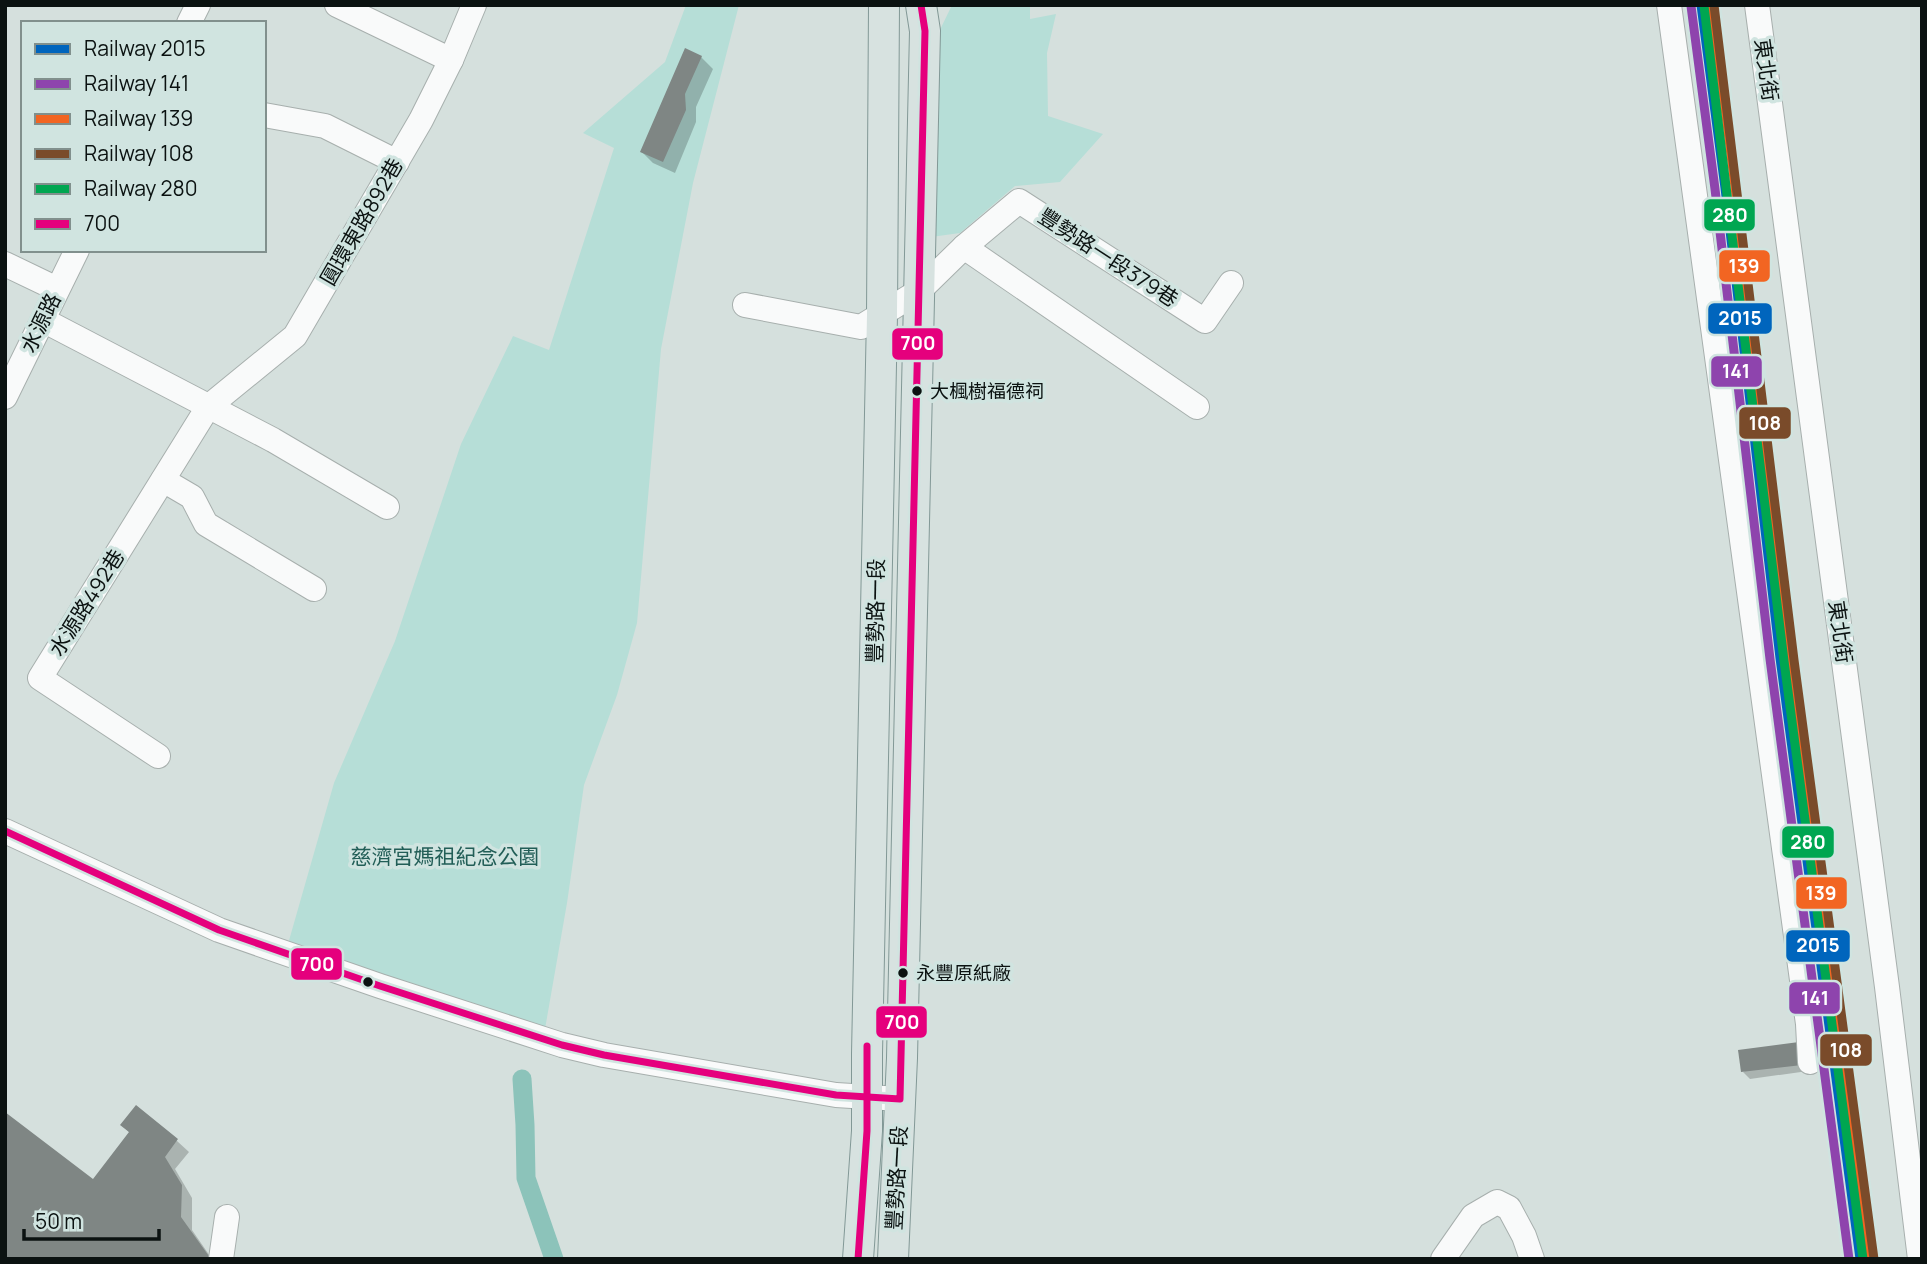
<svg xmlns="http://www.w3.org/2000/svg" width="1927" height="1264" viewBox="0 0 1927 1264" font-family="Manrope,'Noto Sans TC',sans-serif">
<rect width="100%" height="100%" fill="#d5e0dd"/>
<g fill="#b6ded7">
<polygon points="686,5 739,5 693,183 661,349 637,623 617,695 584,785 567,903 545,1029 288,944 334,783 395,641 461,444 513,336 549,350 614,148 583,133 665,62"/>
<polygon points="952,5 1030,5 1030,19 1056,14 1047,53 1048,116 1103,134 1060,182 1015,186 960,233 931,237 937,36"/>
</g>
<g fill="#0003">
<polygon points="701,57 713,69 696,107 696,122 675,173 653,163 642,152"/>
<polygon points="1798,1044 1808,1071 1750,1079 1743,1072"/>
<polygon points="136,1108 177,1141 189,1152 175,1169 192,1198 192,1230 212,1259 93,1182 130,1133 122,1125"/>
</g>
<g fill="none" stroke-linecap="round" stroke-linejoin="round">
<polyline stroke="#8cc3ba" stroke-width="19" points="522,1079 525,1125 526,1178 554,1259"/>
</g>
<g fill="#7f8684">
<polygon points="685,48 702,56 685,94 686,110 663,162 640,152"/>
<polygon points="1799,1042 1802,1065 1741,1072 1738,1050"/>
<polygon points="136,1105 178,1139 165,1157 182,1185 181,1217 211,1259 5,1259 5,1112 93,1179 129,1132 120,1125"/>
</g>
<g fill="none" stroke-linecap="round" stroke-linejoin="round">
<g stroke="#a7afad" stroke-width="26">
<g id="minor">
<polyline points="337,5 451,60"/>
<polyline points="1669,5 1808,1024 1810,1062"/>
<polyline points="1757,5 1887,987 1920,1259"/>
<polyline points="189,23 198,5"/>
<polyline points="264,115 325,126 397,162"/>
<polyline points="964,247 1197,407"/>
<polyline points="5,264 57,289"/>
<polyline points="745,305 861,327 919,291 964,247 1019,201 1205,321 1231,283"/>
<polyline points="43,320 273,440 387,507"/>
<polyline points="5,397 77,250"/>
<polyline points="163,480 192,497 206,524 314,589"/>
<polyline points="158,756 40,678 208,407 295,336 421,120 451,60 474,5"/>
<polyline points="5,831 219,930 380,986 562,1045 604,1055 836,1095 900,1099"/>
<polyline points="221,1259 227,1217"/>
<polyline points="1443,1259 1473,1216 1497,1202 1509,1208 1524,1236 1532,1259"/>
</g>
</g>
<g stroke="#829896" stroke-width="32">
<g id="major">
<polyline points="858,1259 867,1131 867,1054 882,315 884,5"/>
<polyline points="893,1259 902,1058 925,31 921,5"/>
</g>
</g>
<use href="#minor" stroke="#f9fafa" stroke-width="24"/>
<use href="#major" stroke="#d7e2e0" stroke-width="30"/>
<g stroke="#d0e4e0" stroke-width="12">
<g id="bus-1">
<polyline points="5,831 219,930 380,986 562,1045 604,1055 836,1095 900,1099 925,31 921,5"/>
<polyline points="858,1259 867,1131 867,1046"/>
</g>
</g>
<use href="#bus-1" stroke="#e5007d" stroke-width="7"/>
<g stroke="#d0e4e0" stroke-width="14">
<polyline id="rail-1" points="1701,5 1725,188 1780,658 1860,1259"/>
</g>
<g stroke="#d0e4e0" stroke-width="14">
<polyline id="rail-2" points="1691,6 1715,189 1770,659 1849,1259"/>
</g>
<g stroke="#d0e4e0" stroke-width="14">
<polyline id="rail-3" points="1712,5 1735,187 1790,657 1870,1258"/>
</g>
<g stroke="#d0e4e0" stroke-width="14">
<polyline id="rail-4" points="1714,5 1794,660 1874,1259"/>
</g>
<g stroke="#d0e4e0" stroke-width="14">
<polyline id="rail-5" points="1704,6 1784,661 1863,1259"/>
</g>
<use href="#rail-1" stroke="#0065bd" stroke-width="9"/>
<use href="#rail-2" stroke="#8e44ad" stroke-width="9"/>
<use href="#rail-3" stroke="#f26522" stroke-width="9"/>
<use href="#rail-4" stroke="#7a4b2a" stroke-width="9"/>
<use href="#rail-5" stroke="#00a651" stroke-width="9"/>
</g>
<g fill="#0b1211" stroke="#d0e4e0" stroke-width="2.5">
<circle cx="917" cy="391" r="6"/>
<circle cx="903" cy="973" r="6"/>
<circle cx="368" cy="982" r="6"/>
</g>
<g text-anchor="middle" stroke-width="7" stroke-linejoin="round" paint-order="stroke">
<g font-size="19" fill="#0b1211" stroke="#d0e4e0" text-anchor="start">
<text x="930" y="398">大楓樹福德祠</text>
<text x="916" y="980">永豐原紙廠</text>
</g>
<g font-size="21" fill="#0b1211" stroke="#d0e4e0">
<text transform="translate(1766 70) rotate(82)" y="7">東北街</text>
<text transform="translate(362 222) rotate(-60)" y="7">圓環東路892巷</text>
<text transform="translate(1108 258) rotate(33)" y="7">豐勢路一段379巷</text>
<text transform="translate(41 323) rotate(-64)" y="7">水源路</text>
<text transform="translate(87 603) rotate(-58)" y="7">水源路492巷</text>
<text transform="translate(876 611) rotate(-89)" y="7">豐勢路一段</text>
<text transform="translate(1840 632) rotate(82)" y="7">東北街</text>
<text transform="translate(897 1178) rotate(-87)" y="7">豐勢路一段</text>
</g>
<g font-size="21" fill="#225e57" stroke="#d0e4e0">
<text x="445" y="864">慈濟宮媽祖紀念公園</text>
</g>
</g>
<g stroke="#d0e4e0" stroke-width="2.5">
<rect x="1703" y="198" width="53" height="34" rx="7" fill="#00a651"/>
<rect x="1718" y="249" width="53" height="34" rx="7" fill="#f26522"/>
<rect x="1707" y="302" width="66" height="33" rx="7" fill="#0065bd"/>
<rect x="891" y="327" width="53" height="34" rx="7" fill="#e5007d"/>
<rect x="1710" y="355" width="53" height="33" rx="7" fill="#8e44ad"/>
<rect x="1738" y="406" width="54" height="34" rx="7" fill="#7a4b2a"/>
<rect x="1781" y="825" width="54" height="34" rx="7" fill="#00a651"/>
<rect x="1795" y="876" width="53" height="34" rx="7" fill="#f26522"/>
<rect x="1785" y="929" width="66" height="34" rx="7" fill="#0065bd"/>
<rect x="290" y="947" width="53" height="34" rx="7" fill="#e5007d"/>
<rect x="1788" y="981" width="53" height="34" rx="7" fill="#8e44ad"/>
<rect x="875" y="1005" width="53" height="34" rx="7" fill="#e5007d"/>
<rect x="1819" y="1033" width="54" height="34" rx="7" fill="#7a4b2a"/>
</g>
<g font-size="19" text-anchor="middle" font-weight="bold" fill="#fff">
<text x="1730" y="222">280</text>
<text x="1744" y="273">139</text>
<text x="1740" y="325">2015</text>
<text x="918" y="350">700</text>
<text x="1736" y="378">141</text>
<text x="1765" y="430">108</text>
<text x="1808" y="849">280</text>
<text x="1821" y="900">139</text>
<text x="1818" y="952">2015</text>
<text x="317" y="971">700</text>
<text x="1815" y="1005">141</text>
<text x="902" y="1029">700</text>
<text x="1846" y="1057">108</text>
</g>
<rect width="1927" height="1264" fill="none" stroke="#0b1211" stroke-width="14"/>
<rect x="21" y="21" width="245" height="231" fill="#d0e4e0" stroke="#81908d" stroke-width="2"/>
<rect x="35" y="44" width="35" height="10" fill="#0065bd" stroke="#81908d" stroke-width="2"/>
<text x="84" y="56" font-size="21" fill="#0b1211">Railway 2015</text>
<rect x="35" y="79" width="35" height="10" fill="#8e44ad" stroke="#81908d" stroke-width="2"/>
<text x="84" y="91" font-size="21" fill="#0b1211">Railway 141</text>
<rect x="35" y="114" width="35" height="10" fill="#f26522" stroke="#81908d" stroke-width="2"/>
<text x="84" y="126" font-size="21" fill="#0b1211">Railway 139</text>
<rect x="35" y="149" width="35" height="10" fill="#7a4b2a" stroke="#81908d" stroke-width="2"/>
<text x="84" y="161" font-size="21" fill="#0b1211">Railway 108</text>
<rect x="35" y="184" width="35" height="10" fill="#00a651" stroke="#81908d" stroke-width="2"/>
<text x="84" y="196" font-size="21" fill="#0b1211">Railway 280</text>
<rect x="35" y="219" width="35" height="10" fill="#e5007d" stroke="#81908d" stroke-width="2"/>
<text x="84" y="231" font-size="21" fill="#0b1211">700</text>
<path d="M24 1229v10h135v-10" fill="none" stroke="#0b1211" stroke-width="3.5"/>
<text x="35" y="1229" font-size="21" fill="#0b1211" stroke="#d0e4e0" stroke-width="5" paint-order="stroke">50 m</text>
</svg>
